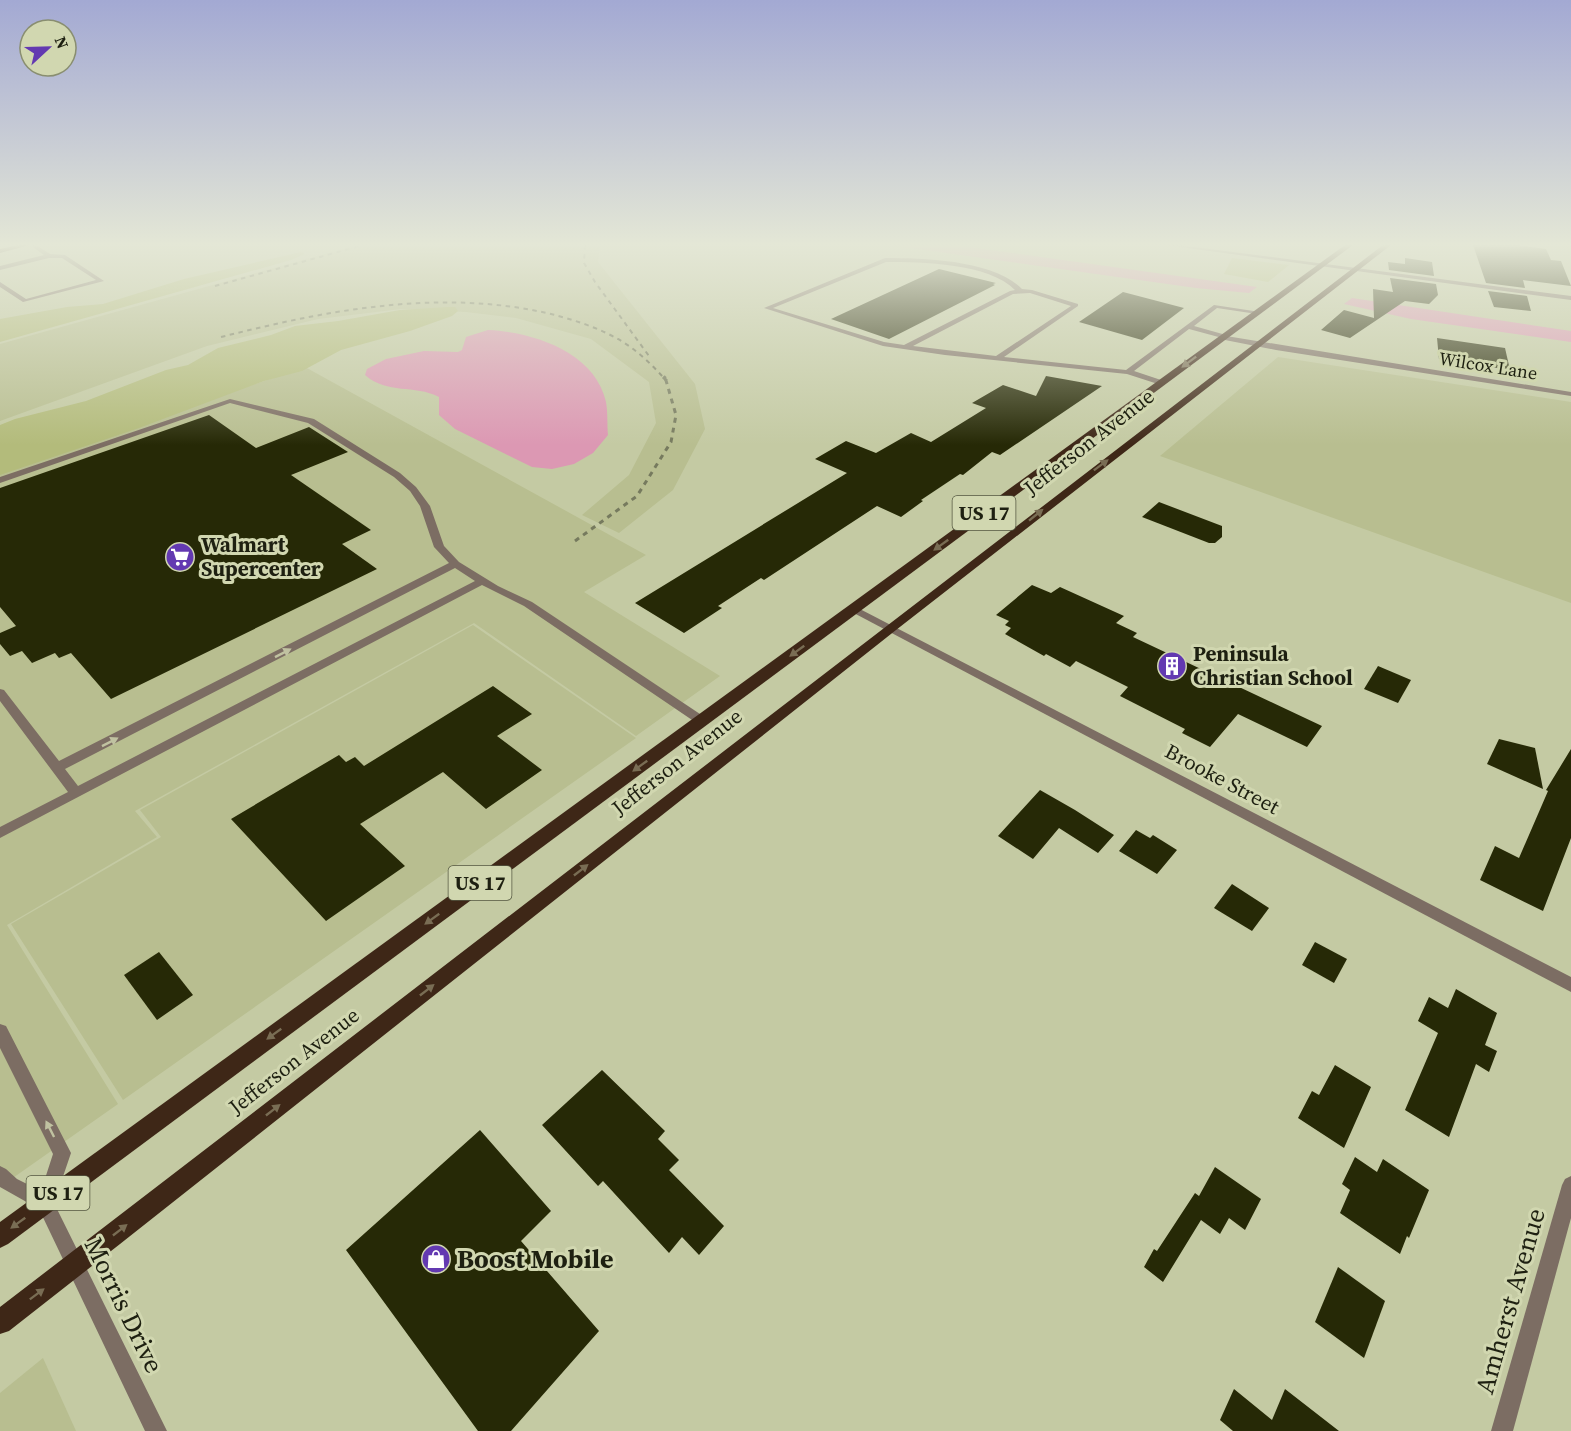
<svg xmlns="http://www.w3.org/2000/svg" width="1571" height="1431" viewBox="0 0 1571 1431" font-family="'Source Serif 4',serif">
<rect width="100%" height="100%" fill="#c4caa3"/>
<g fill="#b8be90">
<polygon points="357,245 600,245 598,262 695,384 705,429 673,490 619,533 582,515 629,475 656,423 649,382 591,339 516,318 466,312 401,309 318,319 207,346 0,421 0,344"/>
<polygon points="1278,357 1571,402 1571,603 1160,456"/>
<polygon points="305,367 646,555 584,592 720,676 636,736 474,623 135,811 157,837 7,925 118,1104 0,1187 0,472"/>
<polygon points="473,625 636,738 123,1100 11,924 161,837 140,810"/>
<polygon points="43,1358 76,1431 0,1431 0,1393"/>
</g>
<g fill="#b3bb7b">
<polygon points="301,252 305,254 291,260 0,342 0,319 67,307 103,304 184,279"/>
<polygon points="1232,258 1289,265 1268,282 1224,274"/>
<polygon points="448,307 455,307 458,311 452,316 410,331 341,350 302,371 264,381 139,428 0,475 0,425 15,419 86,401 166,370 188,365 218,348 271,335 295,326 338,321 400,310"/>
</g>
<g fill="#dc98b3">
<polygon points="889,245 955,245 1257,287 1249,293 1196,288"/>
<polygon points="1352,298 1571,331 1571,342 1411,319 1344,304"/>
<path d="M488 330C533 332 595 352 606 402 608 413 607 425 608 435L593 453 574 464 552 469 532 467 455 429 439 415V397C414 384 388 395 365 375L367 369 386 359 424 351 458 352 462 350 466 337Z"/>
</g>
<g fill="#262906">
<polygon points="1473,245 1517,245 1546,249 1551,260 1561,261 1571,286 1523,280 1525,288 1486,283"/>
<polygon points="1405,258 1432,262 1434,276 1389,270 1388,262 1405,264"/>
<polygon points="939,269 996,283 993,284 995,285 889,339 831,319"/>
<polygon points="1390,278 1436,284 1438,295 1429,304 1405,301 1350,338 1321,330 1344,310 1374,318 1373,289 1393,292"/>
<polygon points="1488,291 1527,296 1531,311 1494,307"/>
<polygon points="1123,292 1184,308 1142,340 1079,322"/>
<polygon points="1437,338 1505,348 1510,370 1439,359"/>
<polygon points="1046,376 1102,386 1000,455 992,452 963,475 960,474 921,500 923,501 901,517 877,506 764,580 761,578 718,606 722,608 684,633 635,603 847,473 815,459 846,441 876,453 911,433 931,442 986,408 972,403 1003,385 1036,396"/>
<polygon points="209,415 256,448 309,427 348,452 291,475 371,530 342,544 377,569 111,699 71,653 59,658 55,653 32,663 22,651 10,656 0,644 0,633 16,626 0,607 0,488"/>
<polygon points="1159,502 1222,526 1222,537 1215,543 1209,543 1142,517"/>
<polygon points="1032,585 1051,593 1060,587 1124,616 1116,623 1137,633 1133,637 1322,726 1307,747 1238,714 1210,747 1182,733 1185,729 1120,696 1128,687 1076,661 1070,667 1046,654 1044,656 1005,634 1011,628 1005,625 1009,621 996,615"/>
<polygon points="1378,666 1411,680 1398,703 1364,689"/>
<polygon points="493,686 532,714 497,736 542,770 486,809 443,772 360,824 405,866 326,921 231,819 339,755 346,762 355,757 364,766"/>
<polygon points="1499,739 1535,748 1543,789 1487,764"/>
<polygon points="1571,749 1571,838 1543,911 1480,880 1495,846 1519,858 1548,791 1546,790"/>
<polygon points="1040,790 1075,810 1114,835 1098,853 1059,828 1033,859 998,836"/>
<polygon points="1136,830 1150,838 1153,835 1177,850 1157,874 1119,851"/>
<polygon points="1232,884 1269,908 1252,931 1214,908"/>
<polygon points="1315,942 1347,959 1334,983 1302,965"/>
<polygon points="159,952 193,995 157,1020 124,975"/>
<polygon points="1456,989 1497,1013 1485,1045 1497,1051 1489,1072 1476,1064 1449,1137 1405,1110 1438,1033 1418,1021 1429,997 1448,1008"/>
<polygon points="1335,1065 1371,1087 1344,1148 1298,1118 1312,1091 1319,1095"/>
<polygon points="602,1070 665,1131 658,1139 679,1160 669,1170 724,1226 699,1255 682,1237 669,1253 603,1181 598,1186 542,1125"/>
<polygon points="480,1130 551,1211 521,1241 599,1331 511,1431 478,1431 346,1250"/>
<polygon points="1355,1157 1377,1172 1383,1159 1429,1190 1409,1238 1407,1236 1400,1254 1340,1213 1350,1190 1342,1184"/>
<polygon points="1215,1167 1261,1199 1245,1230 1229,1218 1220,1234 1201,1220 1163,1282 1144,1267 1154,1249 1157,1251 1195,1193 1199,1196"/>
<polygon points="1338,1267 1385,1301 1364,1358 1315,1322"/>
<polygon points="1234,1389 1272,1420 1285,1389 1339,1431 1233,1431 1220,1420"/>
</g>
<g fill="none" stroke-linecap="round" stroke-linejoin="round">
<g fill="#7c6d63" fill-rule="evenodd">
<polygon points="30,245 36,245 50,254 65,255 104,281 23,302 0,287 0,282 26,299 96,280 62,258 49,258 0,270 0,266 44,255"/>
<path d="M885 258C925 258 993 260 1022 289L1032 290 1078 304V306L1004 357 1126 370 1214 305 1260 312 1257 314 1217 308 1194 326 1226 335V339L1189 329 1134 371 1164 381V385H1161L1127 374 945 355 883 346 764 308ZM886 262C922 262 989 263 1015 290L1010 291 904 345 884 342 773 308ZM1030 293 1071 306 996 356 913 346 1013 294Z"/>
<path d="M230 399 314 419 400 473 416 487 430 506 444 546 459 562 498 586 532 602 706 718 708 721 706 724H698L524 606 482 585 0 838V827L68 792 0 701V689L4 690 59 761 449 563 434 547 420 506 410 491 394 477 308 423 230 403 0 483V477ZM455 568 475 581 78 786 65 769Z"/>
</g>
<g fill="#7c6d63" fill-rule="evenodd">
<polygon points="1165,245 1179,245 1571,296 1571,300"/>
<polygon points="1220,335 1571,392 1571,396 1276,350 1220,339"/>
<polygon points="854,606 1571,977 1571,992 850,611 849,609"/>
<polygon points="0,1024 6,1026 71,1153 54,1203 167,1431 145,1431 39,1209 0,1187 0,1166 6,1169 17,1179 41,1191 53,1154 0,1048"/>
<polygon points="1571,1176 1571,1218 1513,1431 1491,1431 1562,1185 1565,1179"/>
</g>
<g fill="#3e2717" fill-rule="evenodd">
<polygon points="18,245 30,245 0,253 0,249"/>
<polygon points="1345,245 1353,245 8,1244 0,1248 0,1222"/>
<polygon points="1383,245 1391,245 896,630 120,1244 9,1331 0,1334 0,1307"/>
</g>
<g stroke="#767a5e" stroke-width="2" stroke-dasharray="4.5 4.5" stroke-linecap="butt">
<polyline points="585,245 584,263 595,282 649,356"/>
<polyline points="215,286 363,245"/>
<path d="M221 337C328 310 441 288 551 314 575 320 602 329 623 342 639 352 652 365 664 378"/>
<polyline points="664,376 666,378"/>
</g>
<g stroke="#767a5e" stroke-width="3" stroke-dasharray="5 5" stroke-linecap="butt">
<polyline points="663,377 668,382"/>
<polyline points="575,541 637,496 671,442 676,415 665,377"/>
</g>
</g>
<defs><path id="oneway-solid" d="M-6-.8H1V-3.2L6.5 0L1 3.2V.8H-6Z" transform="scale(1.5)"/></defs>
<g fill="#796d54">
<use href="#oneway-solid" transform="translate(1189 362) rotate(143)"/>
<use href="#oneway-solid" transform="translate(1101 465) rotate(-37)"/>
<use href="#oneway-solid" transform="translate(1036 515) rotate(-39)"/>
<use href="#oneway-solid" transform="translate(941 545) rotate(144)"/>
<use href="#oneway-solid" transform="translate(797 651) rotate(144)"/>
<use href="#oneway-solid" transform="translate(640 766) rotate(144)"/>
<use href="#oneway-solid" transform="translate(581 870) rotate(-38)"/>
<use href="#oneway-solid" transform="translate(432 919) rotate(144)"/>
<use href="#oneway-solid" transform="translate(427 990) rotate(-38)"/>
<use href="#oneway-solid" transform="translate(274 1034) rotate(144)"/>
<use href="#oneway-solid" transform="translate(273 1110) rotate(-38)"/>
<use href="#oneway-solid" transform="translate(18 1223) rotate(144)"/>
<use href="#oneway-solid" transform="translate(120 1230) rotate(-38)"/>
<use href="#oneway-solid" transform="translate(37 1294) rotate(-37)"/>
</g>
<g fill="#c0c2a1">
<use href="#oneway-solid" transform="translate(283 653) rotate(-27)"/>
<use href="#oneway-solid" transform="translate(110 742) rotate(-27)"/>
<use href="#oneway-solid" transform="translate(50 1129) rotate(-117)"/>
</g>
<linearGradient id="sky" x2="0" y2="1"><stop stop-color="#a3a9d3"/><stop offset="0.55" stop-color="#e4e7d6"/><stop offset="1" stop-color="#e4e7d6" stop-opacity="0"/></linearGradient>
<rect width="1571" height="445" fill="url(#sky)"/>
<defs>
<g id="supermarket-disc" transform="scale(1.5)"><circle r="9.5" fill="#6339b1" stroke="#d1d7b0"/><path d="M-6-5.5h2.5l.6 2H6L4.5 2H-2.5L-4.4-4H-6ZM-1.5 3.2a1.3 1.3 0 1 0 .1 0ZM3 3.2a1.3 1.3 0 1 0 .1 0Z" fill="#fff"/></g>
<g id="building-disc" transform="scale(1.5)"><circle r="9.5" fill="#6339b1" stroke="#d1d7b0"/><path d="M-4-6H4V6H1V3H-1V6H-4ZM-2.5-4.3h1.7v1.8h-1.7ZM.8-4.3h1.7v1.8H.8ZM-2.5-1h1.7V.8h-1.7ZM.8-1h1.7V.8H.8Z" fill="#fff"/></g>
<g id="shop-disc" transform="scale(1.5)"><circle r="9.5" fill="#6339b1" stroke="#d1d7b0"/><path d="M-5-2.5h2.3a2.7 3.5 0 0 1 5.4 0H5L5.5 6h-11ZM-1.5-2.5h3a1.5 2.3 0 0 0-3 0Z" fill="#fff"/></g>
</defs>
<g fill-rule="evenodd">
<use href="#supermarket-disc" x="180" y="557"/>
<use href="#building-disc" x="1172" y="666"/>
<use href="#shop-disc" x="436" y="1259"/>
</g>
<g text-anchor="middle" stroke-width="6" stroke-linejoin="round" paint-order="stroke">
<g font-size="18" fill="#1e2011" stroke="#d1d7b0">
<text transform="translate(1488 366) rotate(9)" y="6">Wilcox Lane</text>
</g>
<g fill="#d1d7b0" stroke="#545741" stroke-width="1.5">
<rect x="952.5" y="496" width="63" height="34" rx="4.5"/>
<rect x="448.5" y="866" width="63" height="34" rx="4.5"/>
<rect x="26.5" y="1176" width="63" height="34" rx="4.5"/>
</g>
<g font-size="20" font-weight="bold" fill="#1e2011">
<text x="984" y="520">US 17</text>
<text x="480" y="890">US 17</text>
<text x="58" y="1200">US 17</text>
</g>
<g font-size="21" fill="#1e2011" stroke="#d1d7b0">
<text transform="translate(1089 442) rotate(-38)" y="7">Jefferson Avenue</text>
<text transform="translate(677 762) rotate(-38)" y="7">Jefferson Avenue</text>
<text transform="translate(1222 779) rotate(28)" y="7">Brooke Street</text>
<text transform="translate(294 1061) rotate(-38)" y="7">Jefferson Avenue</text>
</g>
<g font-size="21" font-weight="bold" fill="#1e2011" stroke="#d1d7b0" text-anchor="start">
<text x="201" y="552">Walmart<tspan x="201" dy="24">Supercenter</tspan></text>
<text x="1193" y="661">Peninsula<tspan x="1193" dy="24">Christian School</tspan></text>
</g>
<g font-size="26" font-weight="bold" fill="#1e2011" stroke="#d1d7b0" text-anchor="start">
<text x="457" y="1268">Boost Mobile</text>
</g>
<g font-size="26" fill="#1e2011" stroke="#d1d7b0">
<text transform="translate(1510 1301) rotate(-74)" y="9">Amherst Avenue</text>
<text transform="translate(124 1305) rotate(64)" y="9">Morris Drive</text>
</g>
</g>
<g transform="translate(48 48) rotate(68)"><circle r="28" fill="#d1d7b0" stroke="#898e70" stroke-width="1.5"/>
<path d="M0-4.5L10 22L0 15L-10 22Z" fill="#6339b1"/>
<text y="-9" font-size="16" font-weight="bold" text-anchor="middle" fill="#1e2011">N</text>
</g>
</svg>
